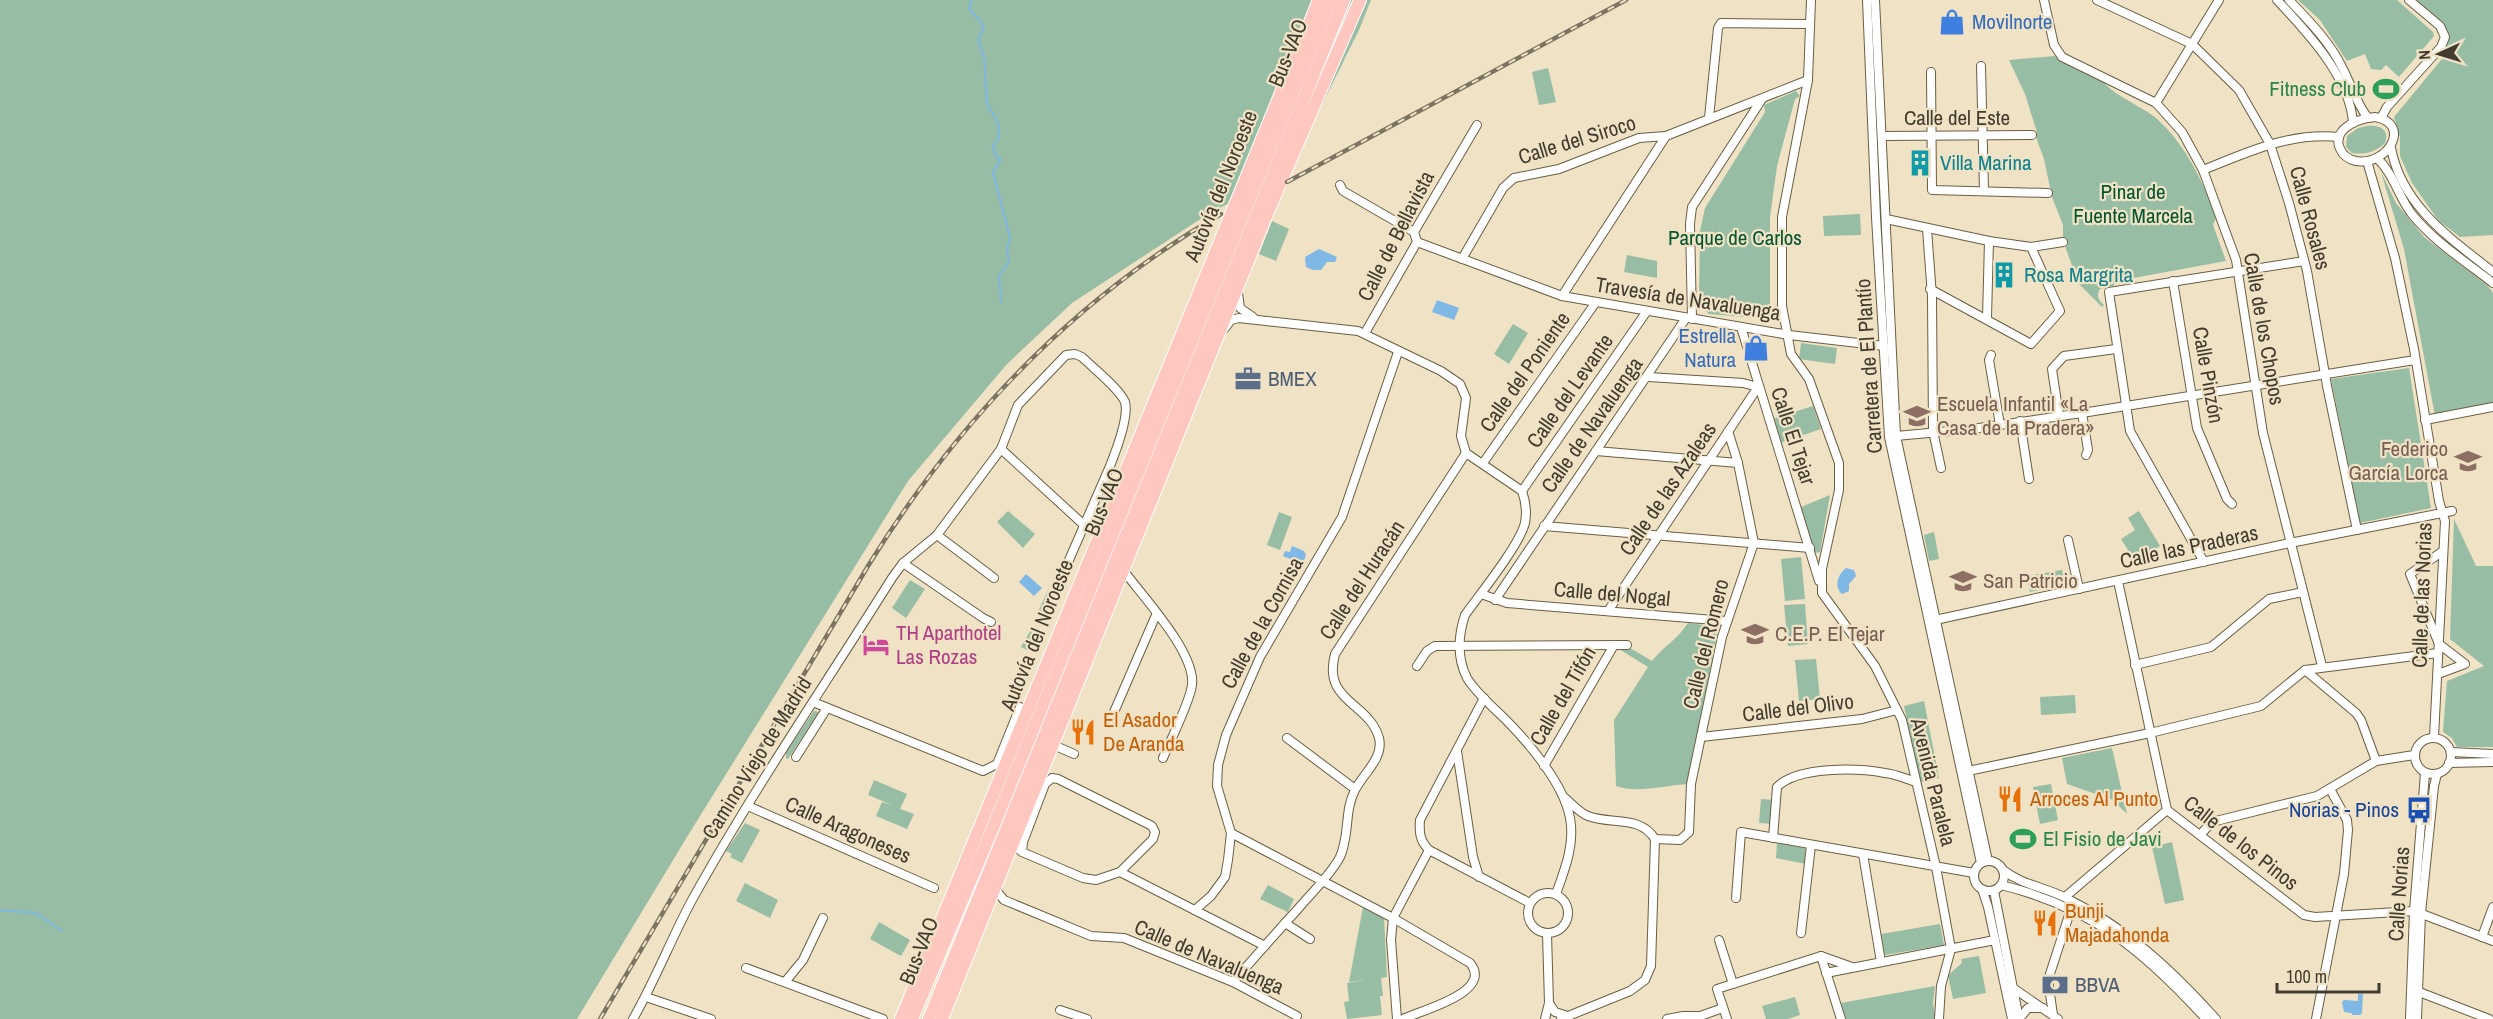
<svg xmlns="http://www.w3.org/2000/svg" width="2493" height="1019" viewBox="0 0 2493 1019" font-family="'Archivo Narrow',sans-serif">
<rect width="100%" height="100%" fill="#f0e2c4"/>
<g fill="#97bda4">
<polygon points="0,0 1371,0 1359,30 1289,171 1205,216 1072,303 1007,364 908,481 687,837 577,1019 0,1019"/>
<polygon points="2298,0 2397,0 2433,32 2434,36 2399,77 2386,65 2381,70 2371,69 2365,54 2347,61 2320,20"/>
<polygon points="2415,0 2493,0 2493,235 2460,237 2438,220 2412,183 2400,156 2400,137 2394,117 2446,54 2446,43 2449,36 2445,26"/>
<path d="M2055 56 2103 81C2111 94 2143 107 2156 118 2186 145 2203 181 2216 218L2213 225 2226 261 2117 281 2113 286 2100 289C2096 296 2098 299 2104 305L2102 307 2078 283 2063 240V225L2052 197 2044 159 2037 140 2036 129 2025 94 2009 60Z"/>
<polygon points="1548,68 1556,102 1539,105 1532,72"/>
<polygon points="1796,91 1800,96 1795,99 1777,166 1770,217 1770,319 1709,314 1699,304 1700,231 1705,208 1765,112 1764,105"/>
<path d="M2367 126C2379 125 2390 129 2385 143 2376 152 2364 155 2352 153L2346 147 2347 136 2358 128Z"/>
<polygon points="2381,172 2396,203 2424,237 2488,286 2493,293 2493,403 2435,416 2404,249"/>
<polygon points="1860,214 1861,235 1824,236 1823,216"/>
<polygon points="1272,221 1289,229 1276,261 1259,254"/>
<polygon points="1627,255 1657,261 1657,278 1624,272"/>
<polygon points="1513,324 1528,333 1509,364 1494,354"/>
<polygon points="1801,343 1837,348 1835,364 1799,359"/>
<polygon points="2409,368 2431,508 2360,523 2331,379"/>
<polygon points="1813,406 1821,429 1780,443 1772,419"/>
<polygon points="1830,495 1820,552 1815,553 1801,507"/>
<polygon points="1008,511 1035,534 1023,548 997,522"/>
<polygon points="2139,511 2160,546 2149,553 2152,559 2138,566 2121,539 2135,530 2128,518"/>
<polygon points="1279,512 1292,517 1280,550 1267,545"/>
<polygon points="2454,519 2476,566 2493,566 2493,747 2457,747 2452,738 2443,732 2447,681 2484,666 2450,639"/>
<polygon points="1934,532 1939,559 1929,561 1924,535"/>
<polygon points="1801,557 1805,599 1785,601 1781,559"/>
<polygon points="2062,570 2066,584 2030,592 2026,576"/>
<polygon points="910,580 925,589 906,618 892,608"/>
<polygon points="1048,590 1058,595 1048,617 1038,612"/>
<polygon points="1805,604 1808,644 1788,646 1784,605"/>
<path d="M1688 623 1718 627 1688 784C1665 785 1638 794 1616 786L1614 720 1648 667 1619 649 1630 648 1652 661C1664 646 1678 639 1688 623Z"/>
<polygon points="1033,626 1042,631 1031,652 1021,647"/>
<polygon points="1816,659 1820,699 1799,701 1795,660"/>
<polygon points="2075,695 2076,713 2041,715 2040,697"/>
<polygon points="1924,701 1939,778 1921,782 1904,706"/>
<polygon points="814,711 819,712 788,759 786,758 786,752"/>
<polygon points="2112,748 2127,814 2113,800 2067,784 2062,758"/>
<polygon points="874,780 907,794 900,809 914,814 907,829 876,816 882,802 892,805 868,795"/>
<polygon points="2051,784 2058,820 2040,824 2033,787"/>
<polygon points="1761,799 1774,800 1772,824 1759,823"/>
<polygon points="745,823 760,830 742,863 730,857 732,854 726,851"/>
<polygon points="2172,842 2184,900 2165,904 2152,847"/>
<polygon points="1777,843 1805,848 1806,864 1776,858"/>
<polygon points="745,883 778,900 770,918 736,901"/>
<polygon points="1268,885 1294,899 1288,912 1260,899"/>
<polygon points="1363,907 1384,918 1387,977 1381,978 1383,996 1380,996 1382,1015 1347,1019 1344,1002 1349,1001 1347,983 1365,980 1349,982"/>
<polygon points="879,922 910,940 901,956 870,939"/>
<polygon points="1940,924 1944,945 1885,955 1881,934"/>
<polygon points="1979,956 1986,993 1953,999 1948,975 1962,963 1961,959"/>
<polygon points="1935,986 1933,1003 1936,1019 1846,1019 1841,1003"/>
<polygon points="1795,997 1800,1015 1788,1019 1766,1019 1762,1006"/>
</g>
<g fill="#7fb7e5">
<polygon points="1319,249 1337,257 1335,262 1327,262 1321,270 1313,270 1306,267 1305,257"/>
<polygon points="1437,300 1459,308 1454,320 1432,312"/>
<polygon points="1292,546 1304,551 1306,555 1300,571 1292,568 1295,561 1283,556 1285,551 1290,552"/>
<path d="M1846 568 1854 570 1856 576 1849 584V591L1842 594C1834 587 1837 575 1846 568Z"/>
<polygon points="1026,574 1042,588 1034,596 1019,582"/>
<polygon points="2358,994 2363,994 2362,1013 2360,1015 2353,1015 2351,1013 2344,1012 2342,1002 2344,1000 2358,1001"/>
</g>
<g fill="none" stroke-linecap="round" stroke-linejoin="round">
<g stroke="#7fb7e5" stroke-width="2">
<path d="M972 0 969 7C976 21 990 21 978 39L984 57 987 104 998 122 999 138 993 146 996 157 1001 159 993 172 1010 238 1007 249 1009 261 999 276 1001 302"/>
<polyline points="0,910 36,913 62,931"/>
</g>
<g stroke="#6a5e43" stroke-width="10">
<g id="minor">
<polyline points="1811,0 1808,80 1782,217 1782,306 1791,354 1809,379 1839,463 1839,490 1822,569 1822,593 1875,666 1902,720 1936,867 1951,949 1941,986 1939,1019"/>
<polyline points="1867,0 1876,217 1889,437 1981,863"/>
<polyline points="1875,0 1896,436 1988,861"/>
<polyline points="2044,0 2054,45 2062,57 2156,103 2182,132 2203,170 2236,260 2263,433 2322,666"/>
<polyline points="2097,0 2192,44 2239,90 2270,144 2289,203 2307,271 2327,386 2357,530"/>
<path d="M2277 0C2307 32 2350 77 2353 123"/>
<path d="M2289 0C2309 21 2329 41 2342 67 2351 84 2356 103 2368 118"/>
<polyline points="1981,66 1984,191"/>
<polyline points="1931,72 1932,190 2048,193"/>
<polyline points="2156,103 2219,0"/>
<path d="M2375 117C2412 123 2389 166 2356 161 2341 158 2332 141 2344 129 2352 122 2364 118 2375 117Z"/>
<polyline points="1709,118 1718,28 1721,23 1810,24"/>
<polyline points="2381,118 2387,107 2441,47 2445,37 2440,26 2409,0"/>
<polyline points="1666,136 1808,80"/>
<polyline points="1882,136 2032,135"/>
<path d="M2391 148C2402 206 2450 238 2493 272"/>
<path d="M2377 158C2393 173 2398 195 2411 213 2433 241 2465 261 2493 283"/>
<polyline points="2367,161 2395,258 2414,349 2439,501 2445,521 2434,737"/>
<path d="M2203 170C2248 152 2290 132 2339 137"/>
<polyline points="1340,185 1343,191 1414,232"/>
<polyline points="1886,219 1989,241 2031,247 2063,242"/>
<polyline points="1927,229 1932,296 1933,431 1941,468"/>
<polyline points="1417,242 1562,296 1789,335 1884,346"/>
<polyline points="1462,259 1503,188 1514,178 1559,169 1639,138 1666,136 1562,296"/>
<polyline points="2173,281 2197,428 2227,499 2232,504"/>
<polyline points="1930,289 2031,344 2060,311 2031,247"/>
<polyline points="1238,293 1240,308 1253,317"/>
<polyline points="1987,318 1989,241"/>
<polyline points="1692,319 1690,224 1692,207 1762,99"/>
<polyline points="1741,327 1819,581"/>
<path d="M1225 328 1231 320 1239 318 1358 331 1441 371 1460 384 1466 398 1461 436 1466 453 1522 491C1526 502 1527 512 1525 523 1519 546 1480 594 1465 615 1458 636 1457 658 1467 678 1476 693 1492 706 1505 719 1528 742 1564 784 1570 818 1575 844 1565 869 1556 894"/>
<polyline points="1365,333 1417,242 1414,232 1477,125"/>
<polyline points="1991,355 1989,360 2000,425"/>
<polyline points="2082,413 2088,450 2086,455"/>
<polyline points="2059,416 2052,369 2064,356 2116,349"/>
<polyline points="2425,420 2493,407"/>
<polyline points="2020,421 2029,479"/>
<polyline points="1896,436 1972,429 2082,413 2415,360"/>
<polyline points="1001,449 1084,525"/>
<polyline points="1596,451 1738,463"/>
<polyline points="1483,463 1596,302"/>
<polyline points="1522,491 1647,311"/>
<polyline points="1544,526 1810,548"/>
<polyline points="937,535 994,578"/>
<polyline points="2068,540 2079,589"/>
<polyline points="2204,562 2130,431 2109,292 2304,261"/>
<polyline points="903,563 983,618 991,622"/>
<path d="M1124 571C1143 597 1196 653 1192 685 1190 702 1170 741 1163 758"/>
<polyline points="2118,581 2167,810 2304,915 2315,917 2414,911 2493,941"/>
<polyline points="1481,594 1507,603 1726,621"/>
<polyline points="1495,600 1686,318"/>
<polyline points="1608,611 1758,387 1743,383 1649,377"/>
<polyline points="1935,620 2290,543 2452,511"/>
<polyline points="2135,665 2211,647 2269,599 2303,592"/>
<polyline points="1417,666 1427,651 1435,646 1627,645"/>
<polyline points="2305,670 2356,713 2361,720 2376,761"/>
<polyline points="2438,674 2465,664 2439,644 2410,574 2443,551"/>
<path d="M1484 698 1420 820C1419 833 1420 841 1429 850L1530 903"/>
<polyline points="813,702 983,771 997,764 1020,707"/>
<polyline points="1111,719 1156,615"/>
<polyline points="1701,737 1862,719 1897,710"/>
<circle cx="2433" cy="756" r="18"/>
<polyline points="1287,738 1355,789"/>
<polyline points="1051,744 1074,754"/>
<polyline points="1457,751 1473,857 1479,877"/>
<polyline points="2451,752 2493,754"/>
<polyline points="796,757 827,708"/>
<polyline points="2449,763 2493,762"/>
<polyline points="1544,766 1614,645"/>
<polyline points="1968,771 2150,733 2261,706 2305,670 2438,653"/>
<polyline points="748,806 934,888"/>
<path d="M1231 833 1393 918 1470 963C1494 992 1422 1010 1403 1019"/>
<polyline points="2200,835 2212,822 2317,796 2376,761 2414,755"/>
<path d="M1773 838 1777 787C1798 766 1857 768 1885 773 1896 774 1906 779 1916 782"/>
<polyline points="1655,839 1680,840 1689,832 1691,784 1722,637 1754,543 1738,463 1728,431"/>
<polyline points="1013,844 1022,852 1083,878 1096,880 1120,872 1153,839 1155,832 1152,826 1058,779 1052,778 1045,784 1023,842 1022,852"/>
<polyline points="1863,854 1881,962"/>
<circle cx="1989" cy="876" r="15"/>
<path d="M2003 870C2022 885 2045 887 2066 898 2127 928 2171 969 2216 1019"/>
<polyline points="1120,872 1265,946"/>
<path d="M2001 885C2092 907 2145 952 2206 1019"/>
<polyline points="995,889 1004,900 1091,936 1124,938 1233,982 1297,1016"/>
<polyline points="1982,889 1988,907 2012,1019"/>
<polyline points="1994,891 2019,1019"/>
<circle cx="1548" cy="913" r="20"/>
<polyline points="2065,897 2167,810"/>
<polyline points="1736,898 1741,832 1974,873"/>
<polyline points="1195,910 1211,896 1225,877 1228,860 1231,833 1217,786 1218,765 1226,735 1260,657 1342,517 1398,352"/>
<polyline points="1285,923 1310,939"/>
<polyline points="1801,933 1811,845"/>
<polyline points="2482,937 2493,907"/>
<polyline points="1719,940 1733,984"/>
<polyline points="1821,956 1852,967"/>
<polyline points="746,968 883,1019"/>
<polyline points="1826,973 1995,940"/>
<polyline points="785,982 803,960 823,918"/>
<path d="M1233 982C1254 958 1275 934 1297 910 1311 893 1330 876 1340 857 1350 835 1344 811 1355 790 1363 774 1384 758 1379 738 1369 702 1322 702 1335 654L1466 453"/>
<polyline points="2013,988 2058,1019"/>
<polyline points="2414,990 2489,1019"/>
<polyline points="646,997 711,1019"/>
<polyline points="1549,1003 1555,1012 1568,1016"/>
<polyline points="1060,1010 1087,1019"/>
<polyline points="2053,1015 2048,980 2071,909"/>
<path d="M633 1019C655 981 671 939 692 900 753 790 825 685 892 578L903 563 937 535 1001 449 1018 405 1066 355 1075 354 1082 357C1092 367 1120 389 1125 402 1129 417 1116 451 1110 466L1059 583"/>
<polyline points="1397,1019 1391,940 1393,918 1429,850"/>
<polyline points="1545,1019 1549,1003 1547,934"/>
<path d="M1561 1019 1630 991 1645 980 1651 966 1655 839C1640 815 1612 825 1588 816 1580 813 1572 804 1565 798"/>
<polyline points="1667,1019 1683,1016 1700,1016 1723,1008"/>
<polyline points="1727,1019 1717,989 1821,956 1841,1019"/>
<polyline points="2019,1019 2028,1008 2043,1008"/>
<polyline points="2316,1019 2344,874 2348,830 2347,820 2330,789"/>
<polyline points="2410,1019 2414,911 2425,773"/>
<polyline points="2417,1019 2421,913 2434,786 2437,774"/>
</g>
</g>
<g stroke="#fff" stroke-width="14">
<g id="highway">
<polyline points="901,1019 1319,0"/>
<polyline points="912,1019 992,830 1331,0"/>
<polyline points="929,1019 1344,0"/>
<polyline points="942,1019 1267,214 1360,0"/>
</g>
</g>
<use href="#minor" stroke="#fff" stroke-width="8"/>
<use href="#highway" stroke="#fec8c0" stroke-width="12"/>
<g stroke="#7c7462" stroke-width="4.5">
<g id="rail">
<polyline points="1287,182 1626,0"/>
<path d="M600 1019 868 566C957 422 1074 299 1221 214"/>
</g>
</g>
<use href="#rail" stroke="#f0e2c4" stroke-width="2" stroke-dasharray="7" stroke-linecap="butt"/>
</g>
<defs>
<g id="shop-bare" transform="scale(2.07)"><path d="M-5-2.5h2.3a2.7 3.5 0 0 1 5.4 0H5L5.5 6h-11ZM-1.5-2.5h3a1.5 2.3 0 0 0-3 0Z" fill="#3f7fe0" stroke="#f0e2c4" stroke-width="2.5" paint-order="stroke"/></g>
<g id="stadium-bare" transform="scale(2.07)"><path d="M0-5a6.5 5 0 1 0 0 10a6.5 5 0 1 0 0-10ZM-3.5-1.8h7v3.6h-7Z" fill="#2e9e5b" stroke="#f0e2c4" stroke-width="2.5" paint-order="stroke"/></g>
<g id="building-bare" transform="scale(2.07)"><path d="M-4-6H4V6H1V3H-1V6H-4ZM-2.5-4.3h1.7v1.8h-1.7ZM.8-4.3h1.7v1.8H.8ZM-2.5-1h1.7V.8h-1.7ZM.8-1h1.7V.8H.8Z" fill="#0f9aa8" stroke="#f0e2c4" stroke-width="2.5" paint-order="stroke"/></g>
<g id="office-bare" transform="scale(2.07)"><path d="M-6-3h4V-5.5h4V-3h4V5H-6ZM-1-4.5V-3h2v-1.5ZM-6 0V1H6V0Z" fill="#5c6f8a" stroke="#f0e2c4" stroke-width="2.5" paint-order="stroke"/></g>
<g id="school-bare" transform="scale(2.07)"><path d="M0-5L7-2L0 1L-7-2ZM-4 1L0 2.5L4 1V4Q0 6-4 4Z" fill="#8d6e63" stroke="#f0e2c4" stroke-width="2.5" paint-order="stroke"/></g>
<g id="hotel-bare" transform="scale(2.07)"><path d="M-6-4.5h1.5V1H6V5H4.5V3h-9V5H-6ZM-4 0a1.8 1.8 0 1 1 3.6 0ZM.5 0V-2.5h3Q6-2.5 6 0Z" fill="#d1479c" stroke="#f0e2c4" stroke-width="2.5" paint-order="stroke"/></g>
<g id="restaurant-bare" transform="scale(2.07)"><path d="M-5-6h1v4h1v-4h1v4h1v-4h1v5L-1.5 .5V6h-2V.5L-5-1ZM5-6V6H3V1.5H1.5Q1.5-4 5-6Z" fill="#e8710a" stroke="#f0e2c4" stroke-width="2.5" paint-order="stroke"/></g>
<g id="bus-bare" transform="scale(2.07)"><path d="M-5-6H5V4H4V6H2V4H-2V6H-4V4H-5ZM-3.5-4V0h7V-4ZM-3.5 1.2v1.5H-2V1.2ZM2 1.2v1.5H3.5V1.2Z" fill="#1a4fb4" stroke="#f0e2c4" stroke-width="2.5" paint-order="stroke"/></g>
<g id="bank-bare" transform="scale(2.07)"><path d="M-6-4H6V4H-6ZM0-2.3a2.3 2.3 0 1 0 0 4.6a2.3 2.3 0 1 0 0-4.6Z" fill="#5c6f8a" stroke="#f0e2c4" stroke-width="2.5" paint-order="stroke"/></g>
</defs>
<g fill-rule="evenodd">
<use href="#shop-bare" x="1952" y="22"/>
<use href="#stadium-bare" x="2386" y="89"/>
<use href="#building-bare" x="1920" y="163"/>
<use href="#building-bare" x="2004" y="275"/>
<use href="#shop-bare" x="1756" y="348"/>
<use href="#office-bare" x="1248" y="379"/>
<use href="#school-bare" x="1917" y="416"/>
<use href="#school-bare" x="2468" y="461"/>
<use href="#school-bare" x="1963" y="581"/>
<use href="#school-bare" x="1755" y="634"/>
<use href="#hotel-bare" x="876" y="645"/>
<use href="#restaurant-bare" x="1083" y="732"/>
<use href="#restaurant-bare" x="2010" y="799"/>
<use href="#bus-bare" x="2419" y="810"/>
<use href="#stadium-bare" x="2023" y="839"/>
<use href="#restaurant-bare" x="2045" y="923"/>
<use href="#bank-bare" x="2055" y="985"/>
</g>
<g text-anchor="middle" stroke-width="4.5" stroke-linejoin="round" paint-order="stroke">
<g font-size="21" fill="#366cbe" stroke="#f0e2c4" text-anchor="start">
<text x="1972" y="29">Movilnorte</text>
<text x="1736" y="343" text-anchor="end">Estrella<tspan x="1736" dy="24">Natura</tspan></text>
</g>
<g font-size="21" fill="#423c30" stroke="#f0e2c4">
<text transform="translate(1288 53) rotate(-68)" y="7">Bus-VAO</text>
<text x="1957" y="125">Calle del Este</text>
<text transform="translate(1577 140) rotate(-17)" y="7">Calle del Siroco</text>
<text transform="translate(1221 186) rotate(-68)" y="7">Autovía del Noroeste</text>
<text transform="translate(2310 218) rotate(75)" y="7">Calle Rosales</text>
<text transform="translate(1396 236) rotate(-63)" y="7">Calle de Bellavista</text>
<text transform="translate(1688 299) rotate(9)" y="7">Travesía de Navaluenga</text>
<text transform="translate(2264 329) rotate(80)" y="7">Calle de los Chopos</text>
<text transform="translate(1869 366) rotate(-94)" y="7">Carretera de El Plantío</text>
<text transform="translate(1525 372) rotate(-55)" y="7">Calle del Poniente</text>
<text transform="translate(2208 375) rotate(80)" y="7">Calle Pinzón</text>
<text transform="translate(1570 391) rotate(-55)" y="7">Calle del Levante</text>
<text transform="translate(1592 425) rotate(-55)" y="7">Calle de Navaluenga</text>
<text transform="translate(1793 436) rotate(72)" y="7">Calle El Tejar</text>
<text transform="translate(1668 489) rotate(-56)" y="7">Calle de las Azaleas</text>
<text transform="translate(1104 502) rotate(-68)" y="7">Bus-VAO</text>
<text transform="translate(2189 547) rotate(-12)" y="7">Calle las Praderas</text>
<text transform="translate(1362 580) rotate(-57)" y="7">Calle del Huracán</text>
<text transform="translate(1612 594) rotate(5)" y="7">Calle del Nogal</text>
<text transform="translate(2422 595) rotate(-88)" y="7">Calle de las Norias</text>
<text transform="translate(1262 623) rotate(-61)" y="7">Calle de la Cornisa</text>
<text transform="translate(1037 635) rotate(-68)" y="7">Autovía del Noroeste</text>
<text transform="translate(1706 644) rotate(-76)" y="7">Calle del Romero</text>
<text transform="translate(1563 696) rotate(-60)" y="7">Calle del Tifón</text>
<text transform="translate(1798 708) rotate(-7)" y="7">Calle del Olivo</text>
<text transform="translate(757 758) rotate(-58)" y="7">Camino Viejo de Madrid</text>
<text transform="translate(1933 782) rotate(76)" y="7">Avenida Paralela</text>
<text transform="translate(848 830) rotate(24)" y="7">Calle Aragoneses</text>
<text transform="translate(2241 843) rotate(38)" y="7">Calle de los Pinos</text>
<text transform="translate(2399 894) rotate(-86)" y="7">Calle Norias</text>
<text transform="translate(919 951) rotate(-68)" y="7">Bus-VAO</text>
<text transform="translate(1209 957) rotate(23)" y="7">Calle de Navaluenga</text>
</g>
<g font-size="21" fill="#27864d" stroke="#f0e2c4" text-anchor="end">
<text x="2366" y="96">Fitness Club</text>
<text x="2043" y="846" text-anchor="start">El Fisio de Javi</text>
</g>
<g font-size="21" fill="#0d838f" stroke="#f0e2c4" text-anchor="start">
<text x="1940" y="170">Villa Marina</text>
<text x="2024" y="282">Rosa Margrita</text>
</g>
<g font-size="21" fill="#015530" stroke="#f0e2c4">
<text x="2133" y="199">Pinar de<tspan x="2133" dy="24">Fuente Marcela</tspan></text>
<text x="1735" y="245">Parque de Carlos</text>
</g>
<g font-size="21" fill="#4e5e75" stroke="#f0e2c4" text-anchor="start">
<text x="1268" y="386">BMEX</text>
<text x="2075" y="992">BBVA</text>
</g>
<g font-size="21" fill="#785e54" stroke="#f0e2c4" text-anchor="start">
<text x="1937" y="411">Escuela Infantil «La<tspan x="1937" dy="24">Casa de la Pradera»</tspan></text>
<text x="2448" y="456" text-anchor="end">Federico<tspan x="2448" dy="24">García Lorca</tspan></text>
<text x="1983" y="588">San Patricio</text>
<text x="1775" y="641">C.E.P. El Tejar</text>
</g>
<g font-size="21" fill="#b23c85" stroke="#f0e2c4" text-anchor="start">
<text x="896" y="640">TH Aparthotel<tspan x="896" dy="24">Las Rozas</tspan></text>
</g>
<g font-size="21" fill="#c56008" stroke="#f0e2c4" text-anchor="start">
<text x="1103" y="727">El Asador<tspan x="1103" dy="24">De Aranda</tspan></text>
<text x="2030" y="806">Arroces Al Punto</text>
<text x="2065" y="918">Bunji<tspan x="2065" dy="24">Majadahonda</tspan></text>
</g>
<g font-size="21" fill="#164399" stroke="#f0e2c4" text-anchor="end">
<text x="2399" y="817">Norias - Pinos</text>
</g>
</g>
<g transform="translate(2439 54) rotate(266)" stroke="#f0e2c4" stroke-width="4.5" paint-order="stroke">
<path d="M0-4.5L10 22L0 15L-10 22Z" fill="#423c30"/>
<text y="-9" font-size="16" font-weight="bold" text-anchor="middle" fill="#423c30">N</text>
</g>
<path d="M2277 983v9h102v-9" fill="none" stroke="#423c30" stroke-width="3"/>
<text x="2286" y="983" font-size="18" fill="#423c30" stroke="#f0e2c4" stroke-width="4.5" paint-order="stroke">100 m</text>
</svg>
